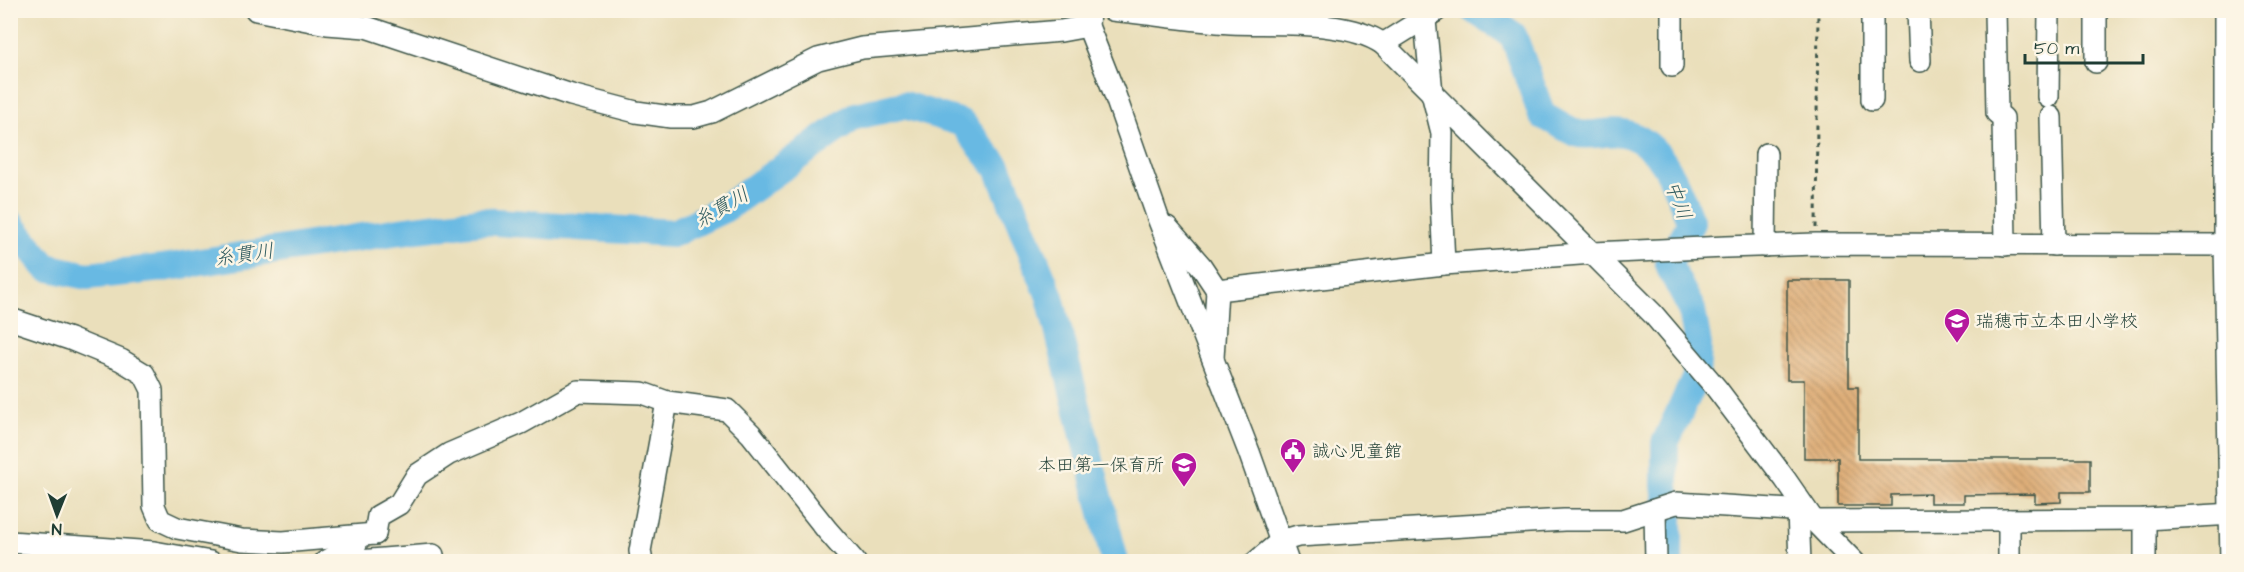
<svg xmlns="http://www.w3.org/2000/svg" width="2244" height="572" viewBox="0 0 2244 572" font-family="'Architects Daughter','Klee One',sans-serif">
<defs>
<pattern id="building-back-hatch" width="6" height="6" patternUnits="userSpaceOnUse" patternTransform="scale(1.5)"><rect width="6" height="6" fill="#dfaf79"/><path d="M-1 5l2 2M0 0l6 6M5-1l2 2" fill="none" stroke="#b49064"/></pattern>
</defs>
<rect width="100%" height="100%" fill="#fcf5e5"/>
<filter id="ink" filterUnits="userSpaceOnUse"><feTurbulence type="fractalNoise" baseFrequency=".0167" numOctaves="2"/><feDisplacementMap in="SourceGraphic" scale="12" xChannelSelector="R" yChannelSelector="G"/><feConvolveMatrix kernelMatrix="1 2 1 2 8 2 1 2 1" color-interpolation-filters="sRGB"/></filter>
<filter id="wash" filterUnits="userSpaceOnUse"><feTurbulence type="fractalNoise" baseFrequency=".008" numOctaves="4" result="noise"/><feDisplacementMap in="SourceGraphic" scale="24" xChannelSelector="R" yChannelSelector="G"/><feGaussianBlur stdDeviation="1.35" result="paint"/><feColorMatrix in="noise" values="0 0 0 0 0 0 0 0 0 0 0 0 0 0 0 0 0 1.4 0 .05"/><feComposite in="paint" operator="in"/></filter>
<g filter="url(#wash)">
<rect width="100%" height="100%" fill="#eadfbb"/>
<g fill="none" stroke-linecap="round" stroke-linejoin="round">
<g stroke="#67b9e3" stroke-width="28">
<path d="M1474 10 1513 35 1542 115C1554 120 1567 130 1579 134 1593 137 1613 128 1630 135 1666 148 1678 191 1691 223L1668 264 1692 310 1698 345 1696 377 1665 443V486L1669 514V562"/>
<polyline points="10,223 46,267 87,276 163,268 400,231 480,221 674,233 724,209 855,116 904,105 962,123 998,168 1050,297 1115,562"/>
</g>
</g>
<g id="blocks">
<polygon fill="url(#building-back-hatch)" points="1787,280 1849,280 1849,387 1858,387 1858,459 2090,459 2090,492 2061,492 2061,502 2035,503 2035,494 1964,495 1964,503 1930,503 1930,494 1891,495 1891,506 1838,506 1838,458 1804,458 1804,380 1787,380"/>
</g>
</g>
<g filter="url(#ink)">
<use href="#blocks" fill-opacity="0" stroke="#3d5548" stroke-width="1.5"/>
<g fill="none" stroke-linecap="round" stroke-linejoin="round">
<g stroke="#3d5548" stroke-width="24">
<g id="minor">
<polyline points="256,10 327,24 366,27 571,95 636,112 671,117 694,117 712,112 818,59 862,48 1061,31 1088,26"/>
<polyline points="1089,10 1088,26 1114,92 1158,218 1249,452 1288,562"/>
<path d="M1112 10C1151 14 1191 20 1231 23 1274 25 1348 19 1383 44L1653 314 1717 389 1785 479 1814 521 1854 562"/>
<polyline points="1424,10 1432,93 1442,133 1441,198 1444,264"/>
<polyline points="1672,10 1672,66"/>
<polyline points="1918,10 1920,61"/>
<polyline points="1995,10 1997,113 2003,118 2005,245"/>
<polyline points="2225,10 2225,245 2231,562"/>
<polyline points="1383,44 1436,11"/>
<polyline points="2096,62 2096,10"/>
<polyline points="2048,97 2049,10"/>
<polyline points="1872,100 1872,10"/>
<polyline points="2051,117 2054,245"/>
<polyline points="1167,227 1201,266 1217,290"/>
<polyline points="1765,246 1766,154"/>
<polyline points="10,319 70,339 121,360 144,374 152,390 154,506 160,520 177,528 242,540 283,542 375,534"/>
<polyline points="1213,358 1217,290 1444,264 1593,253 1726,247 1816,244 2234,245"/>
<polyline points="1655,510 1656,562"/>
<polyline points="1798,511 1800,562"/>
<polyline points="1814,521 2145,519 2234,514"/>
<polyline points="375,534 378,516 399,504 417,475 449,454 521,423 578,391 642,393 667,402 727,410 751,434 827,530 855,562"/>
<polyline points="10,542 154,552 211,562"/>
<polyline points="325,562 356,545"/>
<polyline points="346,562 433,555 434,562"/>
<polyline points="642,562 640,551 667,402"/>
<polyline points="1256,562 1281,541 1298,536 1564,520 1623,520 1676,503 1806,511"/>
<polyline points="2009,562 2009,520"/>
<polyline points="2145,562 2145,519"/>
</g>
</g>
<polyline stroke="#3d5548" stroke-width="3" stroke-dasharray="4.5 4.5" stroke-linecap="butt" points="1816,228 1818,10"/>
<use href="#minor" stroke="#fff" stroke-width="21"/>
</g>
</g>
<defs>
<g id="school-pin" transform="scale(1.35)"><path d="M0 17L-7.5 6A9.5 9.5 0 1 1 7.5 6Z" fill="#b5179e" stroke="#fcf5e5"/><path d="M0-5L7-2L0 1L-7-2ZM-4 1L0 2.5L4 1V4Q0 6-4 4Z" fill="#fff"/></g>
<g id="civic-pin" transform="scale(1.35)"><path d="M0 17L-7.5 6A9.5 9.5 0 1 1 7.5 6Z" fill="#b5179e" stroke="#fcf5e5"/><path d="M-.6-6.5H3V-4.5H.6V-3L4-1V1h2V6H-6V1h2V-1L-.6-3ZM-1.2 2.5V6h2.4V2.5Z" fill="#fff"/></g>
</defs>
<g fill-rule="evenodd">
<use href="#school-pin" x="1957" y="321"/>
<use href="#civic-pin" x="1293" y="451"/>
<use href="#school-pin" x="1184" y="465"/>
</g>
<g text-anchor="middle" stroke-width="5" stroke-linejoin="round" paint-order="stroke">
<g font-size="18" fill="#1f3d34" stroke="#fcf5e5" text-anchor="start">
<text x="1976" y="327">瑞穂市立本田小学校</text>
<text x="1312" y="457">誠心児童館</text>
<text x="1164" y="471" text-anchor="end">本田第一保育所</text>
</g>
<g font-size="20" font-style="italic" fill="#315c60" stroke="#fcf5e5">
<text transform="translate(1679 200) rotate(70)" y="7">中川</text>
<text transform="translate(721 207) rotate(-30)" y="7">糸貫川</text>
<text transform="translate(244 254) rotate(-8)" y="7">糸貫川</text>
</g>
</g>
<rect width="2244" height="572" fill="none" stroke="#fcf5e5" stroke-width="36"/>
<g transform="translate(57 515) rotate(181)" stroke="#fcf5e5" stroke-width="4.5" paint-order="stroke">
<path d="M0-4.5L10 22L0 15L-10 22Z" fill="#1f3d34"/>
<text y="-9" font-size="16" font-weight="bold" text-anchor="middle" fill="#1f3d34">N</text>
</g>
<path d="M2025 54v9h118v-9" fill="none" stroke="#1f3d34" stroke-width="3"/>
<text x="2034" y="54" font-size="18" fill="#1f3d34" stroke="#fcf5e5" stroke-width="4.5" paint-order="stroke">50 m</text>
</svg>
